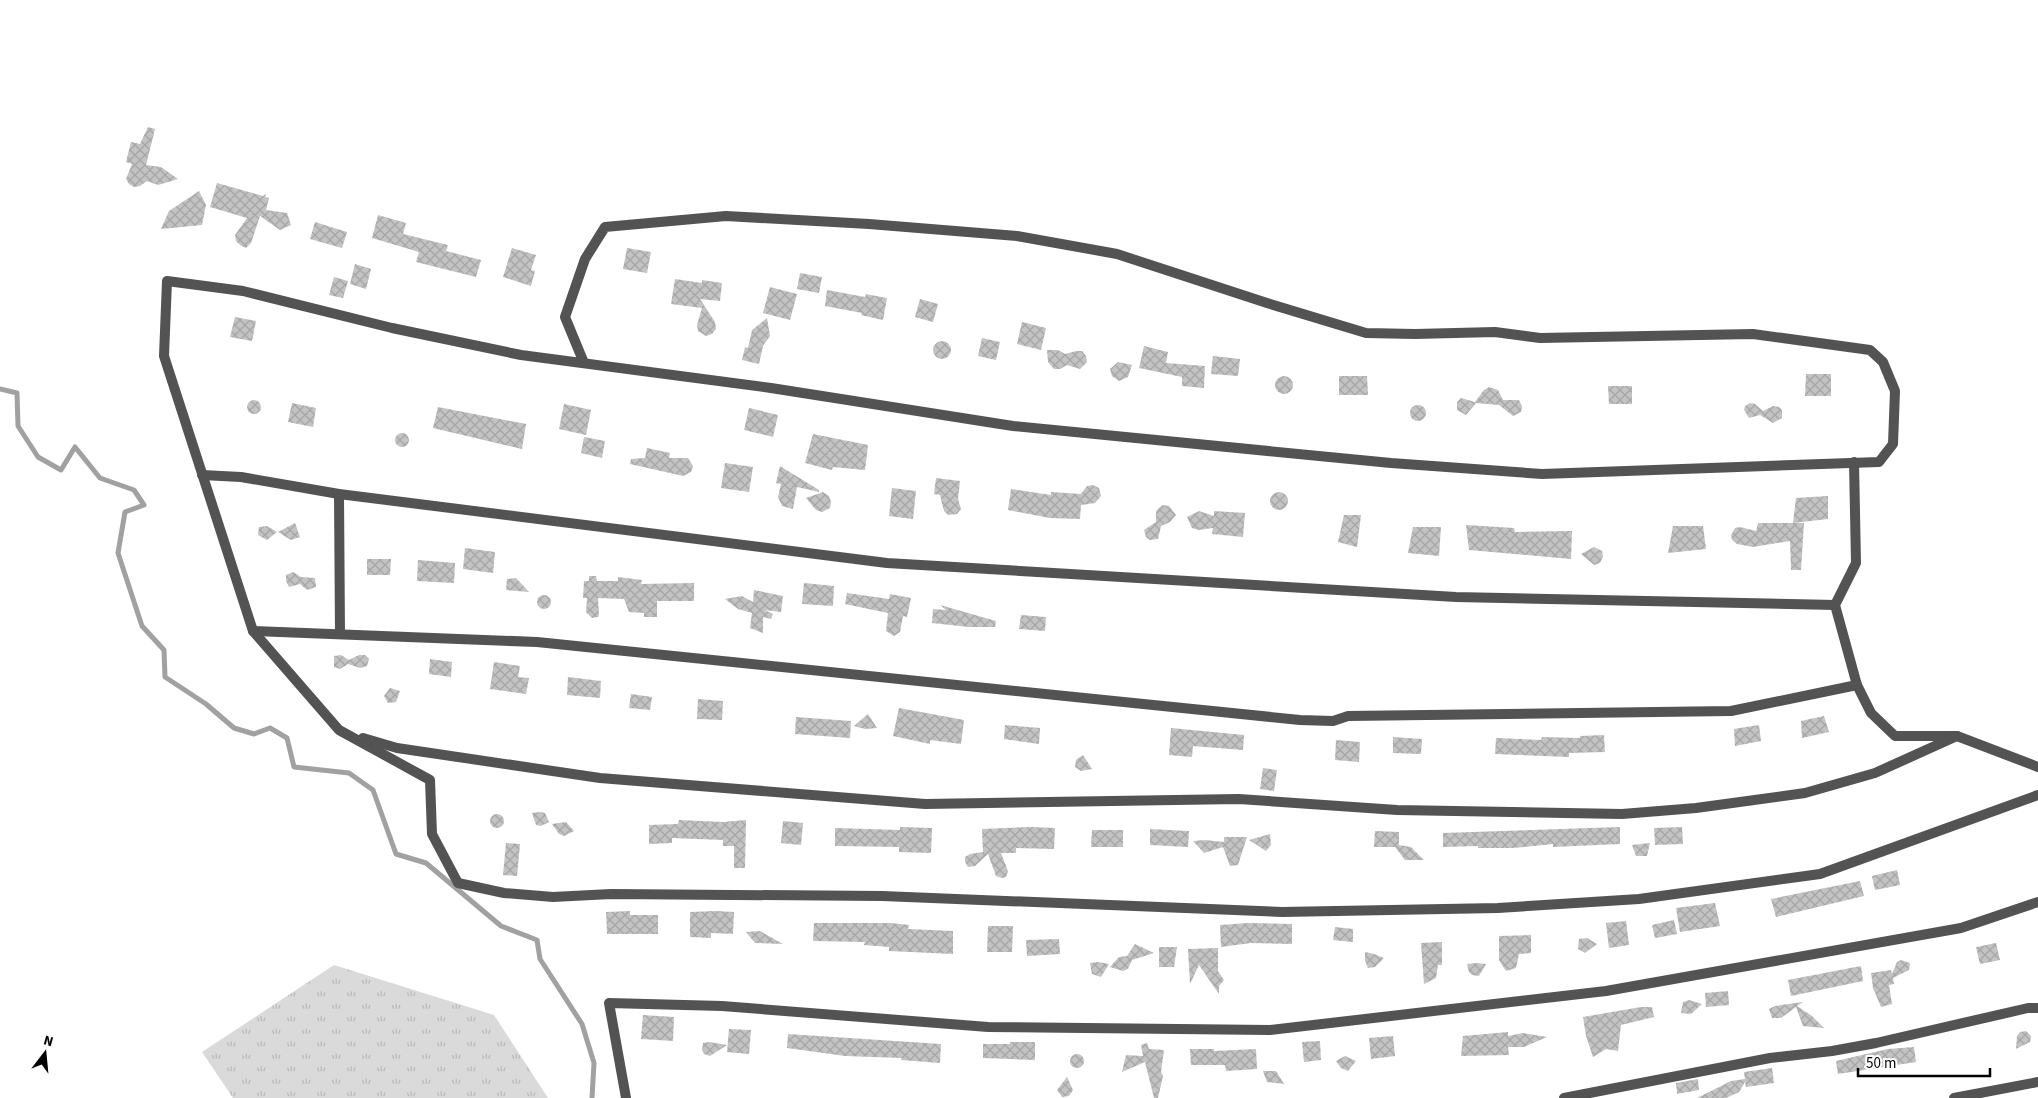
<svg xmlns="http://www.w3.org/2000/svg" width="2038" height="1098" viewBox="0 0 2038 1098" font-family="'Source Sans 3',sans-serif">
<defs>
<pattern id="grass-tufts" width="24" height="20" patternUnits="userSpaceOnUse" patternTransform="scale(1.25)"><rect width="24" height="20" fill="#dadada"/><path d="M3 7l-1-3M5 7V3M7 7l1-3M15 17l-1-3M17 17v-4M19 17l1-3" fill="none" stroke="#b9b9b9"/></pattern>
<pattern id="building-cross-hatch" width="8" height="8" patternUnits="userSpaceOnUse" patternTransform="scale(1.25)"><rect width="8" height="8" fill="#c3c3c3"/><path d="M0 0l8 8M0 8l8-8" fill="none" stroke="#a6a6a6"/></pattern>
</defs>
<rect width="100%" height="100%" fill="#fff"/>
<polygon fill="url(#grass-tufts)" points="334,965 494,1015 548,1098 233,1098 202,1052"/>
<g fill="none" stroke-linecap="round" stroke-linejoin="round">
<polyline stroke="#a1a1a1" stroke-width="5" points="0,389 17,393 18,426 38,457 61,470 75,447 100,478 134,490 144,505 125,512 118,553 142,626 164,650 165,677 206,704 234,728 254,734 270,728 287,738 294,767 349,773 373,790 396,854 426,863 501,926 537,940 540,959 582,1024 594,1063 592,1098"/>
</g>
<g fill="url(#building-cross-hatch)">
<polygon points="148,127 155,129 146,165 161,167 178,179 158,185 147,181 140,186 134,187 129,184 126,179 132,164 126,162 131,142 140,144"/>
<polygon points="217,183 263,196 266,194 265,197 269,198 266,210 287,213 291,225 280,230 260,216 251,243 246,248 240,245 236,241 235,235 247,218 210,207"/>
<polygon points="199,191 206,205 202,225 161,229 169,211"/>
<polygon points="378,215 406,223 403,234 448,245 446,251 481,260 476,277 416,262 419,252 372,238"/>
<polygon points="315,222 347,232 342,248 310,239"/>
<polygon points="512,248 536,255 531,270 535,271 531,286 503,277"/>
<polygon points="627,248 651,252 647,273 623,269"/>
<polygon points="355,264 371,269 366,289 350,284"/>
<polygon points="800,273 822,277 819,293 797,289"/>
<polygon points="334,277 348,281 343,298 329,295"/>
<polygon points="675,279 702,283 702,280 722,283 720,301 700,299 715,322 716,329 712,334 706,336 698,331 697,325 702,308 671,304"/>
<polygon points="770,287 797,294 790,320 763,313"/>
<polygon points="827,290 865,297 866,294 887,298 883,320 861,315 862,313 825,306"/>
<polygon points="920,299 938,304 933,322 915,317"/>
<polygon points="235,317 256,321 252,341 230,337"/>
<polygon points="767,318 770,336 763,346 759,364 742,360 745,347 748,348 752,330"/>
<polygon points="1022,322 1046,328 1041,350 1017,344"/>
<polygon points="982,338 1000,342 996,360 978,356"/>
<circle cx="942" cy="350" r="9"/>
<polygon points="1144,346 1168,352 1166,363 1205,366 1204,388 1182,386 1182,377 1139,368"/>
<polygon points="1047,350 1058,350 1065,354 1076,351 1082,351 1086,356 1087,362 1080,369 1067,365 1060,369 1054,369 1048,362"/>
<polygon points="1213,356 1240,359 1238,376 1211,374"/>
<polygon points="1118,362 1132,365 1128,377 1119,381 1112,376 1110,369"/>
<polygon points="1806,374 1831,374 1831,396 1805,396"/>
<circle cx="1284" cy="385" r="9"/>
<polygon points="1339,376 1367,376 1368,395 1339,395"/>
<polygon points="1608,386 1632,386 1632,404 1609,404"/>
<polygon points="1489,387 1498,390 1503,400 1519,400 1522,406 1521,412 1513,416 1499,405 1476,403 1466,415 1457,410 1457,402 1461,398 1475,402 1484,390"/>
<circle cx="254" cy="407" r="7"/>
<polygon points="292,403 316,408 313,427 288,422"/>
<polygon points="1750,403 1755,404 1763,411 1773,406 1779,407 1782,410 1782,418 1773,423 1760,415 1749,418 1744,410 1745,406"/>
<polygon points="564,404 591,410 586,435 559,429"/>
<circle cx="1418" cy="413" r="8"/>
<polygon points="438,407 526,424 522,449 433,428"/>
<polygon points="749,408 778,415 773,437 744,430"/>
<circle cx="402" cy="440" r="7"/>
<polygon points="813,434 868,445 865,470 833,467 832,470 805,463"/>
<polygon points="584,437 605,441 602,458 581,453"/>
<polygon points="647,448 670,453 669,458 688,458 693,466 691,472 683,476 630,464 631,459 645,458"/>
<polygon points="725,463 753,467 749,492 721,488"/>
<polygon points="780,466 819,490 819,492 797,487 793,509 782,506 778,497 781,484 776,483"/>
<polygon points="936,478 960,481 958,499 961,509 957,514 948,515 944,511 940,495 934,494"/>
<polygon points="1093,485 1099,488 1101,496 1095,503 1081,505 1080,519 1050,518 1008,510 1011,489 1051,495 1051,492 1081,494 1087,486"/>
<polygon points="892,488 916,491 913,519 889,516"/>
<circle cx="1279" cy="501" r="9"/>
<polygon points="823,492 829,496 831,502 830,508 822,512 816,510 806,498"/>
<polygon points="1828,496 1828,519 1793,523 1796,498"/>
<polygon points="1162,505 1169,506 1176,515 1170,522 1161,526 1158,539 1150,540 1146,537 1144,530 1156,522 1156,511"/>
<polygon points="1199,511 1214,516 1214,511 1245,513 1243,537 1212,534 1213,528 1198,530 1192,528 1187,517"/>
<polygon points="1344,515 1361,515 1357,547 1338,542"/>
<polygon points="295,523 300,537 291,540 278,532"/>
<polygon points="1758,523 1804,523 1801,570 1791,570 1790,541 1753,547 1737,544 1732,540 1731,535 1735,528 1740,527 1756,531"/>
<polygon points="1466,525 1514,528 1515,532 1572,531 1571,559 1469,550"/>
<polygon points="267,526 277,532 267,540 258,535 259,527"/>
<polygon points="1673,526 1703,526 1706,549 1668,553"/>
<polygon points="1413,527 1441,527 1439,556 1408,553"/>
<polygon points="1594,547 1602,551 1603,556 1600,563 1594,565 1581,554"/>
<polygon points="465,548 495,552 493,573 463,569"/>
<polygon points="367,559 391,559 390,575 367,575"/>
<polygon points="418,560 455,563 454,583 417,581"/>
<polygon points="293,572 301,577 315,578 316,587 307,590 300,584 289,587 286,581 286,575"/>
<polygon points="589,576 596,576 597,581 618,581 618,577 642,580 641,584 694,583 694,601 657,601 657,617 644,617 644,613 629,612 624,599 598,598 599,614 598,617 592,618 586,612 587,598 583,598 584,581 589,581"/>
<polygon points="516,578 529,592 506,590 507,579"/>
<polygon points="804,583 834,586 833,606 802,604"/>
<polygon points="754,590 783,596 781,612 765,610 773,614 771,619 763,617 763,633 750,628 752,613 738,609 725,599 742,596 753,602"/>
<polygon points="847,593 889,599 890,594 911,598 907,617 903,616 900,632 894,636 886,631 888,613 845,604"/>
<circle cx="544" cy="602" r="7"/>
<polygon points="940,605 996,621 995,627 969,627 932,623 933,609 946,610"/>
<polygon points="1021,615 1046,617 1045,631 1019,629"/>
<polygon points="341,655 349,660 359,655 365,655 369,659 367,666 360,668 348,664 340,669 334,667 334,656"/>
<polygon points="430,659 452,662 451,677 429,674"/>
<polygon points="494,662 520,666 518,677 529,678 526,694 490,689"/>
<polygon points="568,677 601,681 600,698 567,695"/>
<polygon points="390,688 400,691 396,702 388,703 384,696"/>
<polygon points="631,694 652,697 650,710 629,708"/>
<polygon points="698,699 723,701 722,720 697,719"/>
<polygon points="899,708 964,720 961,744 930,740 930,744 893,736"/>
<polygon points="868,714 877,728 865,729 854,726"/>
<polygon points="1824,716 1829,732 1802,738 1801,721"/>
<polygon points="796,717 851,721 850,738 795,734"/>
<polygon points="1005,725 1040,728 1039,744 1004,739"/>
<polygon points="1759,725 1761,741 1735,746 1734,729"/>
<polygon points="1171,728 1244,735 1243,750 1193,746 1192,757 1169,755"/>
<polygon points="1604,735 1605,752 1569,753 1569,757 1495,754 1496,738 1541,740 1542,737 1580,738 1580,736"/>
<polygon points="1393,737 1422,739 1421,754 1393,753"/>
<polygon points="1336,740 1360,742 1359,762 1335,760"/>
<polygon points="1083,755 1092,769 1081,771 1075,767 1076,760"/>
<polygon points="1263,768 1277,770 1274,791 1260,789"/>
<polygon points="540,812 545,813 549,822 541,826 536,825 532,813"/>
<circle cx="497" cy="821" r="7"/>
<polygon points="679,820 723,822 746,820 745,868 734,868 734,846 723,846 723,840 672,838 672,843 649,844 649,825 678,824"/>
<polygon points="783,821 803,823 801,845 781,843"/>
<polygon points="566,822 574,831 564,836 559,834 552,824"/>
<polygon points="900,827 932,828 931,853 899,852 899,847 835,846 835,828 900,830"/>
<polygon points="1031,827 1055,828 1054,849 1016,848 1016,853 1001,853 1008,871 1006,877 1002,878 996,876 988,854 975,866 968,867 965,862 965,857 970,854 983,852 982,829"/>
<polygon points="1620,827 1620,844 1553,847 1553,844 1513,848 1478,848 1478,846 1443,847 1443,833"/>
<polygon points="1682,827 1683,844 1655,845 1654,828"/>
<polygon points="1150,829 1189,831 1188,847 1150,845"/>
<polygon points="1092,830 1123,830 1123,847 1091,847"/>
<polygon points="1375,831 1399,832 1399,845 1411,847 1424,860 1405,860 1395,847 1374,847"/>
<polygon points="1270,834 1271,845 1266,851 1249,840"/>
<polygon points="1224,837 1247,837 1238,865 1230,866 1223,847 1204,853 1193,841 1205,840 1224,842"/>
<polygon points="506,843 520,844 517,876 503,875"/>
<polygon points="1650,843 1647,856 1636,856 1632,845"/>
<polygon points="1897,870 1900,885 1875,890 1872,876"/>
<polygon points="1860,881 1864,896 1776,917 1771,899"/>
<polygon points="1715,903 1720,926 1680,932 1676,908"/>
<polygon points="630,911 630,915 658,915 658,934 607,934 606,912"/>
<polygon points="716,911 734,912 733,934 711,933 711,938 690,937 690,912"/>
<polygon points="1674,920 1677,934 1655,938 1652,925"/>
<polygon points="1626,921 1629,945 1609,948 1606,923"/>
<polygon points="814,923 891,923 909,925 908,929 953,931 953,954 889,951 889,947 864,945 865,942 813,941"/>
<polygon points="1248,923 1292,924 1292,944 1251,943 1221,947 1220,925"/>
<polygon points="988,926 1013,926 1012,952 987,952"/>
<polygon points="1335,927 1353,929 1353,942 1333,940"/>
<polygon points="760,931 783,944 755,943 746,932"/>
<polygon points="1531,935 1531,953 1519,954 1516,968 1506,971 1499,960 1499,936"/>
<polygon points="1587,938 1597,944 1585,953 1578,949 1579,939"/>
<polygon points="1059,939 1060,954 1027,956 1026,940"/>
<polygon points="1442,942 1442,965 1438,965 1436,978 1424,984 1421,943"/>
<polygon points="1996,943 2000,960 1980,964 1976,947"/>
<polygon points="1135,944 1154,953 1132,960 1128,969 1123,971 1110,967 1119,957 1127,956"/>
<polygon points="1159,947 1177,947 1174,967 1159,967"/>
<polygon points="1218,948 1218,971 1224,980 1219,986 1219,994 1199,965 1190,984 1188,949"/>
<polygon points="1365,952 1374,954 1384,958 1375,967 1368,968 1365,961"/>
<polygon points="1901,960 1910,963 1909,970 1893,978 1894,984 1889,985 1892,1004 1881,1007 1873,988 1871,973 1891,970 1892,974 1897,962"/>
<polygon points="1098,962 1109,964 1101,977 1092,974 1090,963"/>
<polygon points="1476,963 1486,964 1479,976 1472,975 1469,972 1467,964"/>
<polygon points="1861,966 1863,981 1791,996 1788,980"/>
<polygon points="1728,991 1729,1005 1706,1007 1705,993"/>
<polygon points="1689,1000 1702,1004 1691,1014 1681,1013 1683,1002"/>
<polygon points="1803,1002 1797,1006 1812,1016 1824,1028 1803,1026 1796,1007 1781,1018 1772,1018 1769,1009 1775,1006"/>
<polygon points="1641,1007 1652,1007 1654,1017 1621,1025 1618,1051 1606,1049 1593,1057 1586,1036 1583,1017"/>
<polygon points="643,1015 674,1017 673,1041 641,1039"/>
<polygon points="729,1029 751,1030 749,1054 727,1052"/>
<polygon points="2026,1031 2031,1036 2030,1042 2016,1049 2017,1036 2020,1032"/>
<polygon points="1508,1032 1508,1036 1523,1033 1547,1037 1524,1047 1508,1047 1509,1055 1461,1056 1463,1036"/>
<polygon points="788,1034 941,1044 940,1063 901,1060 902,1058 845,1056 787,1048"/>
<polygon points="1393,1036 1395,1056 1371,1059 1369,1038"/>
<polygon points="1320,1041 1321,1060 1304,1062 1302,1042"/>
<polygon points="709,1042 727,1045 710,1056 704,1054 702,1050 703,1043"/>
<polygon points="1010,1042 1035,1042 1035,1060 983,1058 983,1044 1010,1044"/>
<polygon points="1147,1043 1149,1049 1164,1050 1161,1072 1163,1076 1158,1098 1154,1098 1145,1062 1122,1072 1126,1055 1143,1056 1141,1045"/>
<polygon points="1914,1047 1916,1062 1838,1074 1836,1061 1888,1049"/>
<polygon points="1190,1049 1214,1049 1214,1051 1256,1049 1257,1069 1226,1071 1225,1065 1191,1065"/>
<circle cx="1077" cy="1061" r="7"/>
<polygon points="1345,1056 1356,1061 1348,1071 1341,1068 1336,1061"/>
<polygon points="1772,1068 1774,1083 1746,1087 1745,1082 1739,1092 1726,1098 1697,1098 1731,1081 1745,1079 1744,1072"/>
<polygon points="1263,1071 1276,1071 1284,1084 1267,1082"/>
<polygon points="1067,1077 1073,1090 1069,1096 1062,1097 1057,1090"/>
<polygon points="1698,1079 1699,1090 1677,1094 1676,1083"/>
</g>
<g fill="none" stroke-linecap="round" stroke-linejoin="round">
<g stroke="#535353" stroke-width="10">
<polyline points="584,363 565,317 585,259 605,227 726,216 869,224 1017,236 1117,254 1267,303 1366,333 1415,334 1495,332 1540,338 1753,334 1870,350 1883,362 1895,391 1893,444 1879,462 1542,474 1391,463 1013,426 771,388 521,355 392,328 243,291 167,281 164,356 253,631 339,730 430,780 432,834 458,883 504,893 553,897 611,894 882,896 1282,912 1498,908 1639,899 1820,874 2038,795"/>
<polyline points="1854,462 1856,563 1835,605 1857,685 1871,713 1895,736 1957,736 2038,767"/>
<polyline points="202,475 241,477 339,494 887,563 1456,597 1835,605"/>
<polyline points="339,494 340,633"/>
<polyline points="253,631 537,642 1300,720 1333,721 1348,716 1731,711 1857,685"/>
<polyline points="363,738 397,748 600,778 925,804 1239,799 1397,810 1622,814 1696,808 1805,793 1875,773 1957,736"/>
<polyline points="626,1098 609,1003 722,1006 988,1027 1270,1030 1606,991 1961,928 2038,902"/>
<polyline points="1564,1098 1770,1058 1832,1051 1876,1043 2028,1008 2038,1008"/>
<polyline points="1954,1098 2038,1082"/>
</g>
</g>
<g transform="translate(45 1053) rotate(16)" stroke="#ffffff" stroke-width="4" paint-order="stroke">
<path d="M0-4L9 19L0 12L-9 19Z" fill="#000000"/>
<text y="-8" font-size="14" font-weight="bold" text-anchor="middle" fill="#000000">N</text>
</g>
<path d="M1858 1068v8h132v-8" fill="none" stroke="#000000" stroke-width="2.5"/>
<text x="1866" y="1068" font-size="15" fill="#000000" stroke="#ffffff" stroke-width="4" paint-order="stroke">50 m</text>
</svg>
